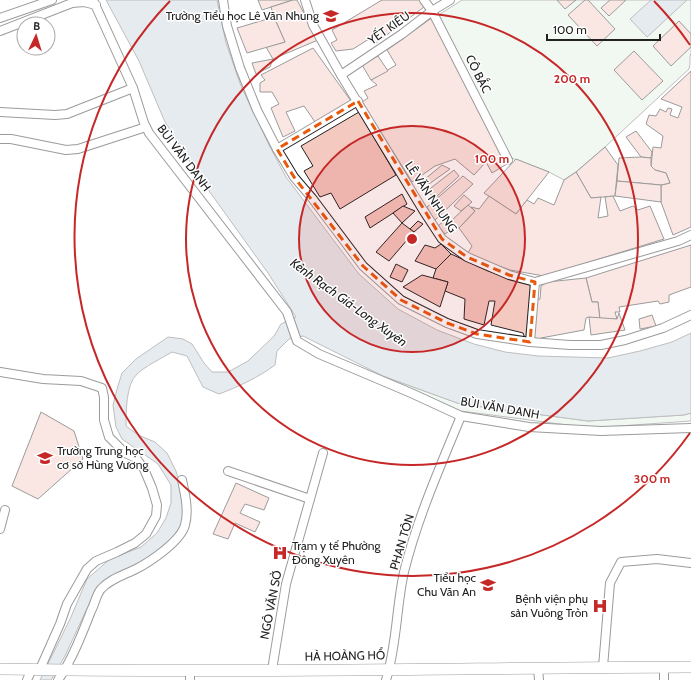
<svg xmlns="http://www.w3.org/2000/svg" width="691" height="680" viewBox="0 0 691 680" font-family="Cabin,sans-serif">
<rect width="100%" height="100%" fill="#fff"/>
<g fill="#e0efe3" stroke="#6f6f6f">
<path d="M462 0H691V53C689 57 691 63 689 69L605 147 576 172 564 180 549 172 509 157 437 16Z"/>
<polygon points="383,376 460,404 588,421 684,415 691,413 691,421 590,428 461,411"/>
</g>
<g fill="#c7d3dd" stroke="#6f6f6f">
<path d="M106 0H217L226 43 241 86 270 147 286 177 359 274 398 309 437 330 474 344 505 352 538 356 608 358 640 351 672 342 691 333V413L684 415 588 421 460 404 383 376 303 336 289 339 277 351 275 365C259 377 238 387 219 394L203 387 187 356 172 352C162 358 144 367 137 374 126 384 126 412 126 426L138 435 155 442 167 453 176 471 180 485 183 504V521L175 535 158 550 147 559 96 589 65 656 51 680H40L71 617 87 579 110 559 141 547 157 533 166 518 171 503V485L158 464 122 439 116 427 113 405 117 389 122 373 136 359 168 337 183 339 192 344 204 363 212 372H228L248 361 274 336 281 324 296 317 268 273 199 177 165 122 139 61Z"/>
<polygon points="651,0 687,0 647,37 630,19"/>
</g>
<g fill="#f3c9c0" stroke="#222">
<polygon points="258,0 293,0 262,10"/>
<polygon points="293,0 297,0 318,40 273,59 266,47 285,42 274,17 271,7"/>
<polygon points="382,0 425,0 428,4 376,43 369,39 353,49 336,51 331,43 337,40 332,30"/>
<polygon points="557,0 576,0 565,9"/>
<polygon points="585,0 588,0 615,29 597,46 568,15"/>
<polygon points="610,0 626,0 609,16 601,8"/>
<polygon points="274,17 285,42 247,53 237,28"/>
<polygon points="433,17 507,164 492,173 486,162 474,175 455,159 435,166 412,182 362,102 368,98 364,91 377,85 371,80 396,65 387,50"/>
<polygon points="679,21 691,34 691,47 671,66 653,46"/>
<polygon points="313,48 351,101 315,122 304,106 286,112 295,131 283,137 271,108 279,104 272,92 260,92 260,83 265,80 261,75"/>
<polygon points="634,51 663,81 642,100 614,70"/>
<polygon points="378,56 388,71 371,80 362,65"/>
<polygon points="273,59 270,67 256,74 252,63"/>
<polygon points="691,71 691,227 673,235 661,202 661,185 670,183 666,173 655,170 651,166 653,147 661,148 663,136 646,124 649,115 656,116 660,109 666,112 668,108 672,109 670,115 678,118 682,107 661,99"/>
<polygon points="359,112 396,175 340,209 331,193 320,197 304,171 313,166 301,146"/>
<polygon points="636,131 652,152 651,158 641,157 626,137"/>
<polygon points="605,147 618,165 615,196 591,198 576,172"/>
<polygon points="641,157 651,158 651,166 655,170 666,173 670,183 661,185 617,181 619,158"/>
<polygon points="516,159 549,172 516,214 484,193"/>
<polygon points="442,165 450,169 429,184 425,179"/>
<polygon points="454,170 459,176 435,198 427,191"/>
<polygon points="576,172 591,198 601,197 598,218 608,216 605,197 613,196 620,211 633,206 638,210 650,206 664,239 544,276 510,270 485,261 468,253 472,246 459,228 475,211 471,207 479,209 489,196 516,214 527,200 534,204 538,198 554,205 564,180"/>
<polygon points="463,176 473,184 434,221 427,207"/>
<polygon points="617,181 661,185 661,202 615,196"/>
<polygon points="402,194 407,204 370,228 365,217"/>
<polygon points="464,195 472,202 461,211 454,206"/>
<polygon points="468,205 475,211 459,228 455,227 451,221"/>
<polygon points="403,206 415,211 402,223 393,213"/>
<polygon points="448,217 455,227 445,234 438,226"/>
<polygon points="418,221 423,224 414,232 410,229"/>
<polygon points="402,223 414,232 389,261 376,252"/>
<polygon points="441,244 451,254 436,269 415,261 425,245 435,248"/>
<polygon points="691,245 691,287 669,295 669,302 660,304 658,301 619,307 620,312 615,312 617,319 600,320 598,302 592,302 586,278"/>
<polygon points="451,254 488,271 532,285 532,302 540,299 541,286 547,282 586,278 592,302 598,302 600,320 589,317 586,318 584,330 541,338 537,344 528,346 523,333 491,325 495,301 489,301 484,325 464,319 465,299 445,291 448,282 433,278 436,269"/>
<polygon points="396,264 408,270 402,282 390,277"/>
<polygon points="422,275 448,282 440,307 403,287"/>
<polygon points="619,313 625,330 591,335 589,317 617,319"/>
<polygon points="652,315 656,326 640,329 639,319"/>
<polygon points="41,412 74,431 83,459 38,499 12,486"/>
<polygon points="236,483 269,498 264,510 245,504 240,513 260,522 255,532 235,523 228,539 213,534"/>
</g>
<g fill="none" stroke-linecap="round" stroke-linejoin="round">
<g stroke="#222" stroke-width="10">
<g id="minor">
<polyline points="93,0 133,88 144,123 149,133 287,312 297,341 319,354 411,393 461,416 529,427 601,431 691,428"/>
<polyline points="223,0 227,26 240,68 257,110 277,149 294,177 312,198 363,266 401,300 447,323 477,334 530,342 570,345 601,345 625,340 663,328 691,315"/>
<polyline points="305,0 313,25 341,75 423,210 442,239 467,257 509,275 535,282 678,241 691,235"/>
<polyline points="424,0 432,11 508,160"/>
<polyline points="0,18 52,0"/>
<polyline points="0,31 72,3 84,2 96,5"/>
<polyline points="341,75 402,34 432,11 450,0"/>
<polyline points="0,112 55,115 67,114 133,88"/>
<polyline points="0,139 11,139 66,150 78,149 146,127"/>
<polyline points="277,149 358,101"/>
<polyline points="530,342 535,282"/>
<polyline points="0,372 43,379 81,381 102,388 104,397 104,420 109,437 125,453 136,458 144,469 152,488 157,505 156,516 146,534 135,543 117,552 96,561 87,569 67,604 60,624 40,669"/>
<polyline points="228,471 310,499"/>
<polyline points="0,529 5,510"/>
<polyline points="603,667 610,583 621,562 657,559 691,563"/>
<polyline points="664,667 664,680"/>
<polyline points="538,669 539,680"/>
<polyline points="190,670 190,680"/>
<polyline points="272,670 286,584 323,453"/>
<polyline points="27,680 32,669"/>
<path d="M58 680C72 660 82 634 91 611 95 604 96 595 101 589 110 579 124 575 136 569 150 562 181 541 185 525 189 511 185 494 182 480"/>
<path d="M386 680C397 645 396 608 404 572 417 519 440 467 461 416"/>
</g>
</g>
<g stroke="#222" stroke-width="12">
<path id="major" d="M0 669C230 673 461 668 691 667"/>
</g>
<use href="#minor" stroke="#fff" stroke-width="8"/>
<use href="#major" stroke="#fff" stroke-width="11"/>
</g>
<path d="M0 0H691V680H0ZM358 101 442 239 467 257 509 275 535 282 530 342 477 334 447 323 401 300 363 266 294 177 277 149Z" fill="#fff" fill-opacity=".55" fill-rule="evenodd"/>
<path fill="none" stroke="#e8590c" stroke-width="3" stroke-dasharray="8 5" stroke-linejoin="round" d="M358 101 442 239 467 257 509 275 535 282 530 342 477 334 447 323 401 300 363 266 294 177 277 149Z"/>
<circle cx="412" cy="239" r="113" fill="#c62828" fill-opacity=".12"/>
<g fill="none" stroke="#c62828" stroke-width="2">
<circle cx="412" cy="239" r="113"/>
<circle cx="412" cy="239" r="226"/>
<path d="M690 433A339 339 0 1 1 170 1M654 1A339 339 0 0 1 690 45"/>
</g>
<defs>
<g id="school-bare" transform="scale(1.2)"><path d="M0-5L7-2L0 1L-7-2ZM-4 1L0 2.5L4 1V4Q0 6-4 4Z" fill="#c62828" stroke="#fff" stroke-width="2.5" paint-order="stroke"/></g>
<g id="hospital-bare" transform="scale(1.2)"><path d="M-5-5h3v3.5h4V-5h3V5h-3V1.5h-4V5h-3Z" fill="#c62828" stroke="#fff" stroke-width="2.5" paint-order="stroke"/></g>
</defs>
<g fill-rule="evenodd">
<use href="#school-bare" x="331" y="16"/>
<use href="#school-bare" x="45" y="458"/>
<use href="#hospital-bare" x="280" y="553"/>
<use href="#school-bare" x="488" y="585"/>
<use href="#hospital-bare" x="600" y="606"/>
</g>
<g text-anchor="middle" stroke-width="3" stroke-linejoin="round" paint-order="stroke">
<g font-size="12" fill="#222" stroke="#fff" text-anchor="end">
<text x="319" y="20">Trường Tiểu học Lê Văn Nhung</text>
<text x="57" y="455" text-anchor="start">Trường Trung học<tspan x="57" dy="14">cơ sở Hùng Vương</tspan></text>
<text x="292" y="550" text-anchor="start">Trạm y tế Phường<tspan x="292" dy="14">Đông Xuyên</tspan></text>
<text x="476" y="582">Tiểu học<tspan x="476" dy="14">Chu Văn An</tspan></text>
<text x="588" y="603">Bệnh viện phụ<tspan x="588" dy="14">sản Vuông Tròn</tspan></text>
</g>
<g font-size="12" fill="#222" stroke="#fff">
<text transform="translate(389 28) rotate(-35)" y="4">YẾT KIÊU</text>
<text transform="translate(478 74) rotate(63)" y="4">CÔ BẮC</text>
<text transform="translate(184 158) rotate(53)" y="4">BÙI VĂN DANH</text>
<text transform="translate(431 197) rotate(56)" y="4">LÊ VĂN NHUNG</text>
<text transform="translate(500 408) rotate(10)" y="4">BÙI VĂN DANH</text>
<text transform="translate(402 542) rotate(-73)" y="4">PHAN TÔN</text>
<text transform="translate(271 605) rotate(-79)" y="4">NGÔ VĂN SỞ</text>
<text transform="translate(345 656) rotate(-1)" y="4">HÀ HOÀNG HỔ</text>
</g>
<g font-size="13" font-style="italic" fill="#222" stroke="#fff">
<text transform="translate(349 302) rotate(36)" y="5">Kênh Rạch Giá-Long Xuyên</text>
</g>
</g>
<circle cx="412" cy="239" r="6" fill="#c62828" stroke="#fff" stroke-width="2"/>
<g font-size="12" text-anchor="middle" font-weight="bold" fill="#c62828" stroke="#fff" stroke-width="3" stroke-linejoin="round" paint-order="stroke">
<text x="572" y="83">200 m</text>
<text x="492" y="163">100 m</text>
<text x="652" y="483">300 m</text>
</g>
<g transform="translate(36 36) rotate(4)"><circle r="19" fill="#ffffff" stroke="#a7a7a7"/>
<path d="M0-3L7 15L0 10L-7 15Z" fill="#c62828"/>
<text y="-6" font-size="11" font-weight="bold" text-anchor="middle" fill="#222222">B</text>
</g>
<path d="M547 34v6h113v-6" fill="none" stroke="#222222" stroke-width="2"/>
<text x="553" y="34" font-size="12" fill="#222222" stroke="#ffffff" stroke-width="3" paint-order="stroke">100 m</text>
</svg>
